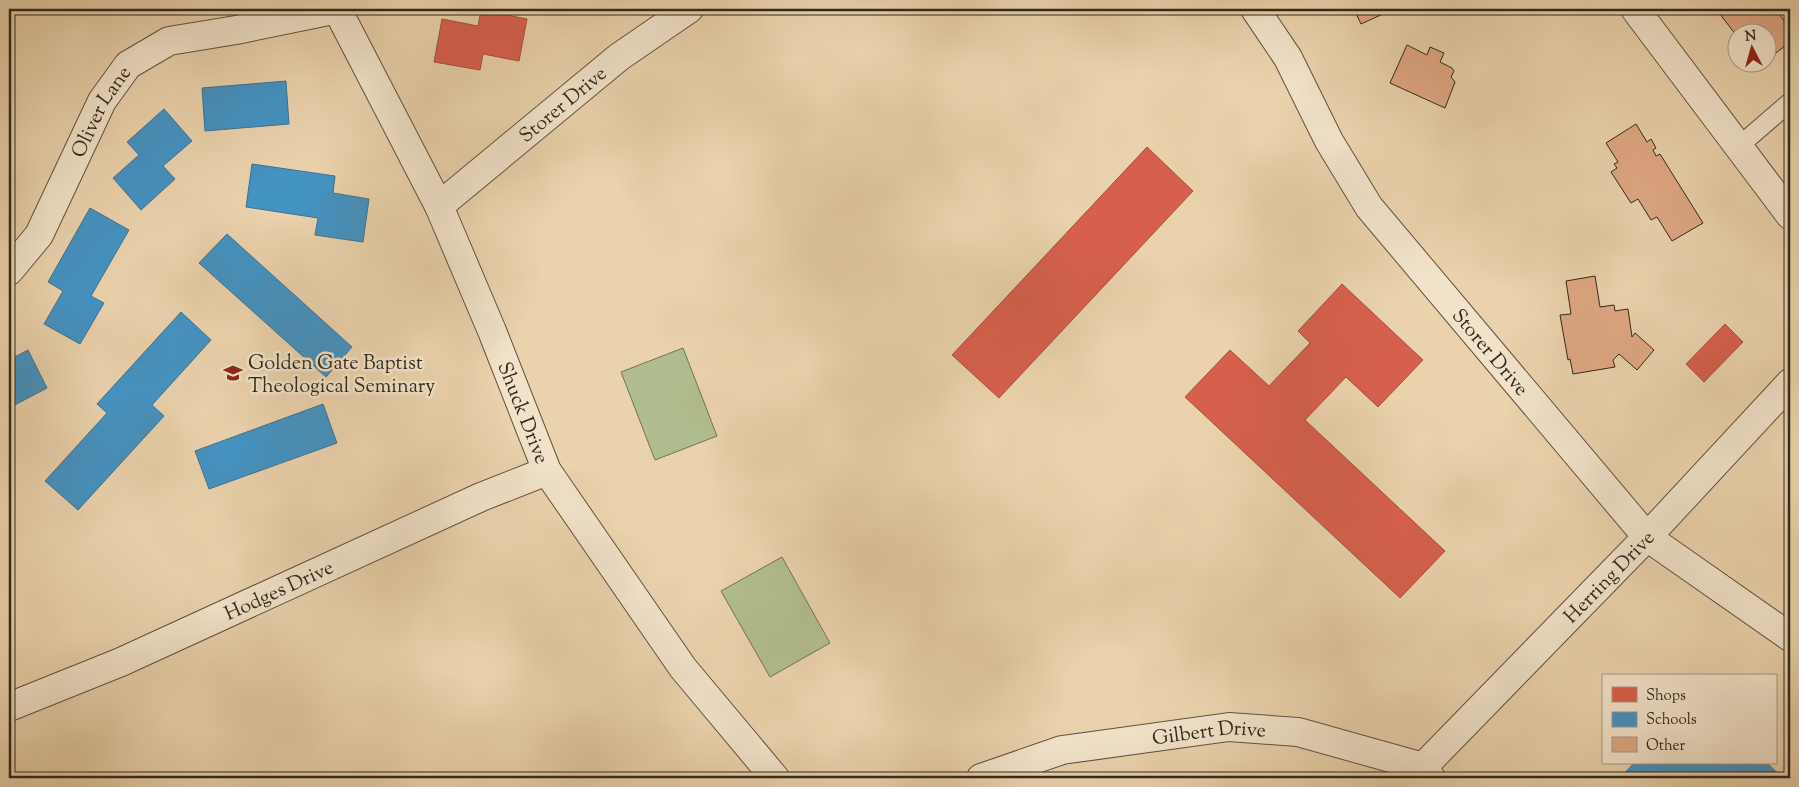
<svg xmlns="http://www.w3.org/2000/svg" width="1799" height="787" viewBox="0 0 1799 787" font-family="'Sorts Mill Goudy',serif">
<rect width="100%" height="100%" fill="#ead2ac"/>
<filter id="stains"><feTurbulence type="fractalNoise" baseFrequency=".004" numOctaves="4"/><feColorMatrix values="0 0 0 0 .2 0 0 0 0 .09 0 0 0 0 .02 0 0 0 .5 -.17"/></filter>
<radialGradient id="worn" r=".72"><stop offset=".6" stop-color="#630" stop-opacity="0"/><stop offset="1" stop-color="#630" stop-opacity=".3"/></radialGradient>
<g fill="#b1bd8e" stroke="#727356">
<polygon points="683,348 717,436 655,460 621,372"/>
<polygon points="782,557 830,643 770,677 721,591"/>
</g>
<g fill="#d6604d" stroke="#a5503f">
<polygon points="481,10 527,19 519,61 483,54 480,70 434,62 442,19 478,26"/>
<polygon points="1147,147 1193,191 999,398 952,355"/>
<polygon points="1342,284 1423,360 1378,407 1346,377 1305,420 1445,551 1400,598 1185,397 1230,350 1269,386 1310,343 1298,331"/>
<polygon points="1725,324 1743,342 1704,382 1686,364"/>
</g>
<g fill="#4393c3" stroke="#3e7391">
<polygon points="286,81 289,124 205,131 202,88"/>
<polygon points="164,109 192,141 163,166 175,179 141,210 113,178 139,155 127,142"/>
<polygon points="252,164 335,176 333,193 369,199 363,242 315,235 318,218 246,207"/>
<polygon points="90,208 129,230 91,296 104,303 80,344 44,324 63,291 48,282"/>
<polygon points="227,234 352,347 326,377 199,263"/>
<polygon points="181,312 211,340 152,405 164,416 78,510 45,481 107,413 97,404"/>
<polygon points="28,350 47,388 9,408 9,360"/>
<polygon points="323,404 337,443 209,489 195,451"/>
<polygon points="1634,763 1767,763 1783,778 1620,778"/>
</g>
<g fill="#dea783" stroke="#32291d">
<polygon points="1354,9 1383,9 1385,13 1361,24"/>
<polygon points="1716,9 1775,9 1790,28 1790,42 1767,60 1766,32 1736,32 1736,35"/>
<polygon points="1407,45 1427,55 1430,47 1444,53 1440,62 1452,68 1454,71 1451,77 1455,82 1445,108 1390,83"/>
<polygon points="1636,124 1647,142 1651,139 1656,148 1653,150 1656,156 1660,154 1703,223 1672,241 1657,217 1651,220 1638,199 1631,203 1611,172 1617,168 1614,164 1618,162 1606,143"/>
<polygon points="1595,276 1600,307 1614,305 1615,311 1628,309 1632,337 1635,333 1654,350 1637,370 1619,354 1613,360 1615,367 1573,374 1570,359 1568,360 1560,315 1571,314 1566,281"/>
</g>
<g fill="none" stroke-linecap="round" stroke-linejoin="round">
<g stroke="#605341" stroke-width="20">
<polyline id="service" points="1738,147 1790,102"/>
</g>
<g stroke="#605341" stroke-width="30">
<g id="minor">
<path id="s1" d="M337 9 439 206 492 331 547 471 683 668 775 778"/>
<path id="s2" d="M1255 9 1288 58 1329 141 1369 207 1647 537 1790 637"/>
<path id="s3" d="M439 206 619 57 689 9"/>
<path id="s4" d="M9 271 39 235 102 101 128 65 169 41 236 30 338 9"/>
<path id="s5" d="M9 707 121 662 481 497 547 471"/>
<path id="s6" d="M1423 767 1647 537 1790 383"/>
<path id="s7" d="M981 778 1062 750 1229 727 1298 732 1423 767 1431 778"/>
</g>
</g>
<g stroke="#605341" stroke-width="30">
<polyline id="tertiary" points="1635,9 1790,215"/>
</g>
<use href="#service" stroke="#f1e2c9" stroke-width="18"/>
<use href="#minor" stroke="#f1e2c9" stroke-width="28"/>
<use href="#tertiary" stroke="#f1e2c9" stroke-width="28"/>
</g>
<defs>
<g id="university-bare" transform="scale(1.5)"><path d="M0-5L7-2L0 1L-7-2ZM-4 1L0 2.5L4 1V4Q0 6-4 4Z" fill="#8f2418" stroke="#f1e2c9" stroke-width="2.5" paint-order="stroke"/></g>
</defs>
<g fill-rule="evenodd">
<use href="#university-bare" x="233" y="373"/>
</g>
<g text-anchor="middle" stroke-width="5" stroke-linejoin="round" paint-order="stroke">
<g font-size="20" fill="#32291d" stroke="#f1e2c9">
<text dy="7" stroke="none"><textPath href="#s3" startOffset="160">Storer Drive</textPath></text>
<text dy="7" stroke="none"><textPath href="#s4" startOffset="185">Oliver Lane</textPath></text>
<text dy="7" stroke="none"><textPath href="#s2" startOffset="418">Storer Drive</textPath></text>
<text dy="7" stroke="none"><textPath href="#s1" startOffset="445">Shuck Drive</textPath></text>
<text dy="7" stroke="none"><textPath href="#s6" startOffset="266">Herring Drive</textPath></text>
<text dy="7" stroke="none"><textPath href="#s5" startOffset="294">Hodges Drive</textPath></text>
<text dy="7" stroke="none"><textPath href="#s7" startOffset="234">Gilbert Drive</textPath></text>
</g>
<g font-size="20" fill="#32291d" stroke="#f1e2c9" text-anchor="start">
<text x="248" y="369">Golden Gate Baptist<tspan x="248" dy="23">Theological Seminary</tspan></text>
</g>
</g>
<rect width="1799" height="787" fill="none" stroke="#ead2ac" stroke-width="30"/>
<rect x="10" y="10" width="1779" height="767" fill="none" stroke="#32291d" stroke-width="2.5"/>
<rect x="15" y="15" width="1769" height="757" fill="none" stroke="#32291d"/>
<rect x="1602" y="674" width="175" height="90" fill="#f1e2c9" stroke="#a59884"/>
<rect x="1612" y="687" width="25" height="15" fill="#d6604d" stroke="#a59884"/>
<text x="1646" y="700" font-size="15" fill="#32291d">Shops</text>
<rect x="1612" y="712" width="25" height="15" fill="#4393c3" stroke="#a59884"/>
<text x="1646" y="724" font-size="15" fill="#32291d">Schools</text>
<rect x="1612" y="737" width="25" height="15" fill="#dea783" stroke="#a59884"/>
<text x="1646" y="750" font-size="15" fill="#32291d">Other</text>
<g transform="translate(1752 48) rotate(354)"><circle r="24" fill="#f1e2c9" stroke="#a59884"/>
<path d="M0-4L9 19L0 12L-9 19Z" fill="#8f2418"/>
<text y="-8" font-size="14" font-weight="bold" text-anchor="middle" fill="#32291d">N</text>
</g>
<rect width="100%" height="100%" filter="url(#stains)"/>
<rect width="100%" height="100%" fill="url(#worn)"/>
</svg>
